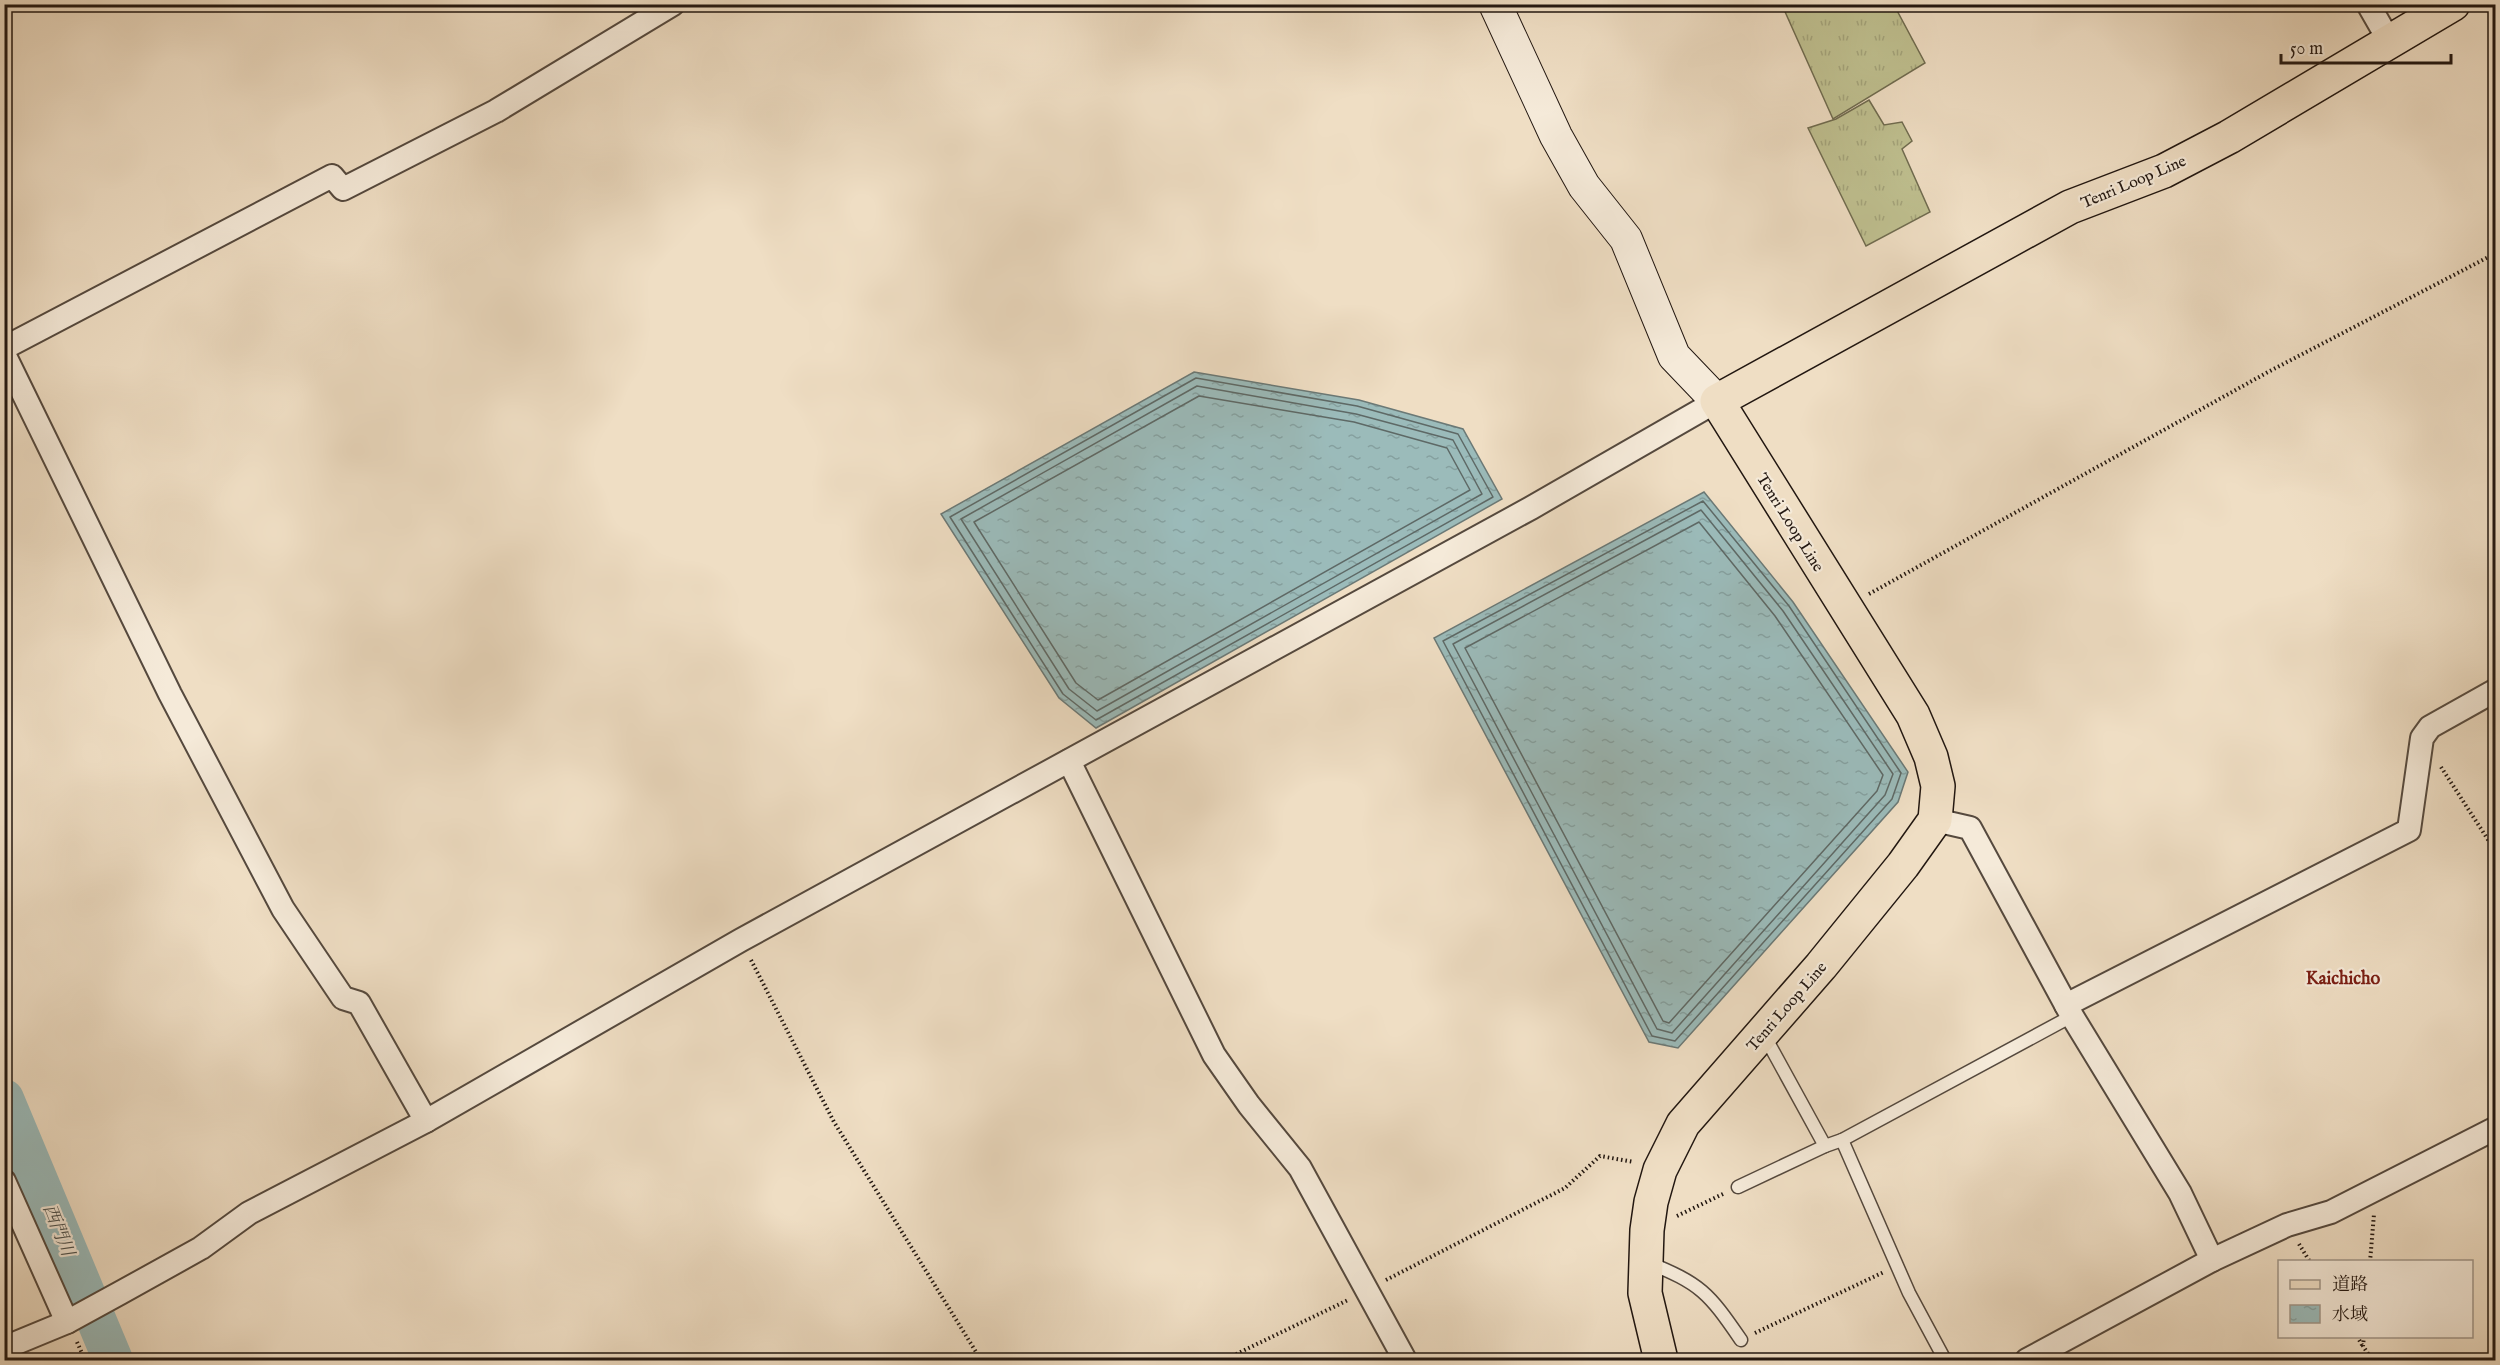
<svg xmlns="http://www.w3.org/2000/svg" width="2500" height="1365" viewBox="0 0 2500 1365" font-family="'IM FELL English','Noto Serif JP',serif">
<defs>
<pattern id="grass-tufts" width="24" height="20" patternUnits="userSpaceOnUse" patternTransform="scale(1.5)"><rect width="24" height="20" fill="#bfc090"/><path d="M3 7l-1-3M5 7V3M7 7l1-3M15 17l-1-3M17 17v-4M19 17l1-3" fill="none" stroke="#a4a47b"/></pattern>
<pattern id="water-ripples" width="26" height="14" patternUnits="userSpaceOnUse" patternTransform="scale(1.5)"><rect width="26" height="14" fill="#9bbbba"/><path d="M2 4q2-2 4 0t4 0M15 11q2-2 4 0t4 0" fill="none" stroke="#85a09f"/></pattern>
</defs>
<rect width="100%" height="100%" fill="#efdec4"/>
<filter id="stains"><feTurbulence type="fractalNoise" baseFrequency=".00333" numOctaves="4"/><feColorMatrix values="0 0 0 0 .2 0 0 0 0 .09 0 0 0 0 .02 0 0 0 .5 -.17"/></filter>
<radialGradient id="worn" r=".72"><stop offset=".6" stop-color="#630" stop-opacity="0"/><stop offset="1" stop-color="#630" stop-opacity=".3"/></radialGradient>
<g fill="url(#grass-tufts)" stroke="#706c50" stroke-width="1.5">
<polygon points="1782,5 1894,5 1925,63 1833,119"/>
<polygon points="1869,100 1884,125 1902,122 1912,141 1902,149 1930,212 1866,246 1808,128 1836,119"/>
</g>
<g fill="url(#water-ripples)" stroke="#6b7976" stroke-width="1.5">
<polygon points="1194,372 1359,400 1463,429 1502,499 1096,728 1059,698 941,514"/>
<polygon points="1704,492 1793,602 1908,772 1898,802 1678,1048 1649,1042 1434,638"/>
</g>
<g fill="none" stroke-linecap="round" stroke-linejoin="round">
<g stroke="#5e6966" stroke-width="1.5">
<polygon points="1196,378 1357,406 1458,434 1493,497 1096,720 1063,694 950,517"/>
<polygon points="1197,386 1356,414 1453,440 1482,494 1097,711 1069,689 961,519"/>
<polygon points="1199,396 1354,422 1447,448 1470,490 1098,700 1076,683 974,522"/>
<polygon points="1703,501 1789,606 1901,773 1892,799 1675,1041 1652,1036 1443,641"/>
<polygon points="1701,510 1783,611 1893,774 1885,795 1672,1033 1657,1029 1453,644"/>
<polygon points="1699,522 1775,616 1883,775 1877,791 1669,1023 1663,1021 1465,648"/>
</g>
<polyline stroke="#9bbbba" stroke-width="40" points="4,1099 113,1360"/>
<g stroke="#55493e" stroke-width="15">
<g id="service">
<polyline points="1763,1033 1825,1146"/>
<polyline points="1842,1140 1909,1293 1945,1360"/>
<polyline points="1738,1187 1825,1146 1842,1140 2072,1016"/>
<path d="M1647 1262C1701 1284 1708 1292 1741 1340"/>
</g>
</g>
<g stroke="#55493e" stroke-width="26">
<g id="minor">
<polyline points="2368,4 2391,44"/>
<polyline points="4,348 332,176 343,189 496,111 673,4"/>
<polyline points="4,354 170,694 283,909 343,998 359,1003 426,1121"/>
<polyline points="1069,761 1214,1055 1249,1105 1300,1168 1405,1360"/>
<polyline points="1935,820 1970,828 2072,1016 2180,1193 2212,1260"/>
<polyline points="2066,1005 2409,830 2422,738 2430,727 2496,690"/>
<polyline points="4,1181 67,1322"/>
<polyline points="4,1348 67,1322 120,1293 201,1248 249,1213 426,1121 741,940 1531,508 1717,401"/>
<polyline points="2027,1360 2212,1260 2287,1225 2331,1212 2496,1128"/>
</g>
</g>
<g stroke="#221711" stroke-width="34">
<polyline id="secondary" points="1495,4 1556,136 1584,186 1626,239 1674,356 1717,401"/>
</g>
<g stroke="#221711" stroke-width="36">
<polyline id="primary" points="1661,1360 1645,1293 1647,1230 1651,1202 1660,1170 1683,1124 1821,966 1903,865 1935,820 1938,786 1931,757 1913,715 1717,401 2070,207 2164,171 2229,137 2453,4"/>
</g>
<g stroke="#221711" stroke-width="4" stroke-dasharray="1.5 3" stroke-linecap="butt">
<polyline points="1869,594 2268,372 2496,253"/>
<polyline points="2441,767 2496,852"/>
<polyline points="751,960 834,1122 981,1360"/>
<polyline points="1677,1216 1725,1193"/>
<polyline points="2299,1244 2310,1262"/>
<polyline points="2370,1262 2374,1214"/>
<polyline points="1386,1280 1565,1188 1600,1156 1634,1162"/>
<polyline points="1755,1333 1884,1272"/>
<polyline points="2357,1336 2362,1345"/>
<polyline points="2364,1336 2363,1346 2372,1360"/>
<polyline points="77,1342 85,1360"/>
<polyline points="1224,1360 1348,1300"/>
</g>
<use href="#service" stroke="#f5ead9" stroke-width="12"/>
<use href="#minor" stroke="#f5ead9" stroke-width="22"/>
<use href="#secondary" stroke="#f5ead9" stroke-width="32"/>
<use href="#primary" stroke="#efdec4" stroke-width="33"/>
</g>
<g text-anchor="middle" stroke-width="4.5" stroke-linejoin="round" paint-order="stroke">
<g font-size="16" fill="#221711" stroke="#f5ead9">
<text transform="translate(2133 181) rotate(-23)" y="6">Tenri Loop Line</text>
<text transform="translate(1791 522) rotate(58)" y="6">Tenri Loop Line</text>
<text transform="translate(1786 1006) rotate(-49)" y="6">Tenri Loop Line</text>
</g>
<g font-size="18" font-weight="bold" fill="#7a1f14" stroke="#f5ead9">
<text x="2343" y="984">Kaichicho</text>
</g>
<g font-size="18" font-style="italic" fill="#4c504c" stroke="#f5ead9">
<text transform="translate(59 1230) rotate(68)" y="6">西門川</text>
</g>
</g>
<rect width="2500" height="1365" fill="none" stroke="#efdec4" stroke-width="24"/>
<rect x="6" y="6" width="2488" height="1353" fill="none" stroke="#221711" stroke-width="3"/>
<rect x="12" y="12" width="2476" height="1341" fill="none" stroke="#221711" stroke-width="1.5"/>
<rect x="2278" y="1260" width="195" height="78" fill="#f5ead9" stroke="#a19689" stroke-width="1.5"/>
<rect x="2290" y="1280" width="30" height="9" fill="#efdec4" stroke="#a19689" stroke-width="1.5"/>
<text x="2332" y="1290" font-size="18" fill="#221711">道路</text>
<rect x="2290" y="1305" width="30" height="18" fill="url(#water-ripples)" stroke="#a19689" stroke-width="1.5"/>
<text x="2332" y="1320" font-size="18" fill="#221711">水域</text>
<path d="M2281 54v9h170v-9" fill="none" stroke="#221711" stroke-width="3"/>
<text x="2290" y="54" font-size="18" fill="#221711" stroke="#f5ead9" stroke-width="4.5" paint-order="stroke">50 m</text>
<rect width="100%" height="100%" filter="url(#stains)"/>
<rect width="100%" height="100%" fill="url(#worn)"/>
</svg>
